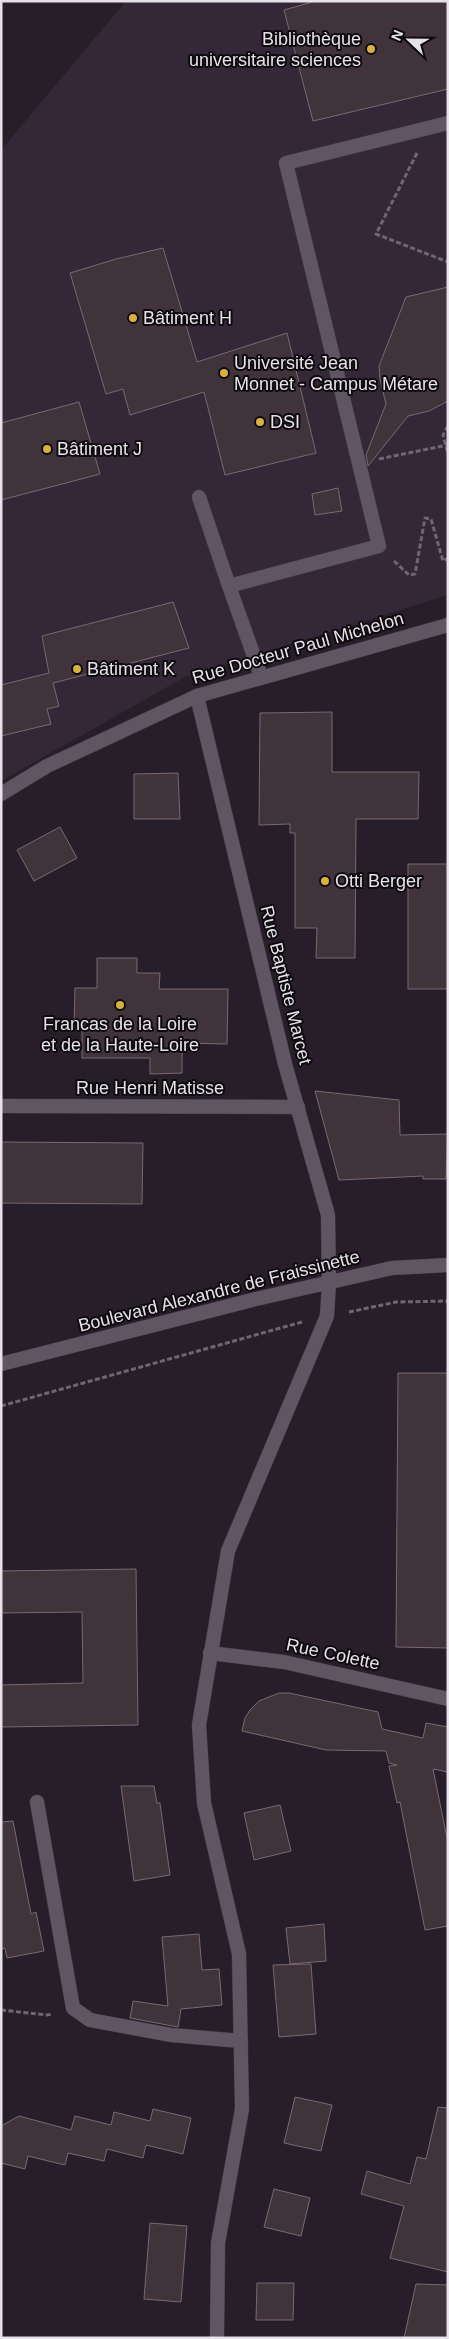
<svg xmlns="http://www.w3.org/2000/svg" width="449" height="2339" viewBox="0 0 449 2339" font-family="Helvetica,sans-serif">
<rect width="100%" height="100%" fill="#271e29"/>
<polygon fill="#342838" points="126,1 448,1 448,595 185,677 1,781 1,150"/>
<g fill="#41333a" stroke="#796972">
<polygon points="316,1 448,1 448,89 313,121 284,10"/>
<polygon points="163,248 197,362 287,333 316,453 225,475 204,392 130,415 123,389 106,394 70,273 116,259"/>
<polygon points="448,287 448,401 429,411 408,416 368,466 366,455 386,404 380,379 379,366 406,297"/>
<polygon points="79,402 100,474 1,500 1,423"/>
<polygon points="338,488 342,511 315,515 312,494"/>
<polygon points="173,602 189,648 53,683 59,706 47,709 51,724 1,736 1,685 49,673 42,636"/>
<polygon points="332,712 332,772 419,772 418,819 356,819 355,958 316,958 317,928 295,928 295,833 290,833 290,824 259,825 260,713"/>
<polygon points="178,773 180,819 134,819 134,774"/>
<polygon points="60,827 77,858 34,881 17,850"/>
<rect x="408" y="864" width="40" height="125"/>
<polygon points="97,958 137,958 137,973 160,973 159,989 228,989 227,1044 182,1043 182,1073 150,1074 150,1058 82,1058 82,1027 74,1027 75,988 97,988"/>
<polygon points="315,1091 399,1100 400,1135 448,1134 446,1179 423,1179 423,1176 339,1180"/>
<polygon points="1,1142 143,1143 142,1204 1,1203"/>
<polygon points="398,1373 448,1373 448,1648 396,1647"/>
<polygon points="136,1569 138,1725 1,1727 1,1685 83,1683 82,1612 1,1613 1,1571"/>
<polygon points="279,1693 289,1693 378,1712 382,1729 423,1738 426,1723 448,1727 448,1772 433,1769 448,1843 448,1926 425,1930 400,1802 397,1803 389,1766 397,1765 389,1763 386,1751 326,1750 242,1731 245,1718 250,1710 259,1701"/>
<polygon points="121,1786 154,1786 157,1803 160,1803 170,1875 134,1881"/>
<polygon points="280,1805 291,1851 254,1860 244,1813"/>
<polygon points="13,1821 31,1914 36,1912 44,1951 7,1958 5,1948 1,1949 1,1822"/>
<polygon points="324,1924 326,1961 290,1964 286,1928"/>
<polygon points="199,1934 202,1970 219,1969 222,2005 181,2009 178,2027 130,2018 133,2001 168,2006 162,1937"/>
<polygon points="311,1964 316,2034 279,2037 273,1965"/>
<polygon points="295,2097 332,2105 321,2151 284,2143"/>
<polygon points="438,2107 448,2108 448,2272 390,2258 404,2206 361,2194 367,2171 410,2184 417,2157 426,2159"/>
<polygon points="153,2109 191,2118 183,2154 146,2145 143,2158 107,2149 104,2161 68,2153 65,2165 28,2156 25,2169 1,2163 1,2126 19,2116 71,2130 75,2116 111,2125 114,2112 150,2121"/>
<polygon points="274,2189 310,2198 301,2236 264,2227"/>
<polygon points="150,2223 187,2226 181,2302 144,2299"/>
<polygon points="257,2283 294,2283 293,2320 256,2320"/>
<polygon points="416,2284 448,2285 448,2338 404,2338"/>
</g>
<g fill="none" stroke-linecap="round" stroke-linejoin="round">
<g stroke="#3f3841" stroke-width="15">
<g id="service">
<polyline points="199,497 229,586"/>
<polyline points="261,676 229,586 379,546 286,163 448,123"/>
</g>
</g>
<g stroke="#3f3841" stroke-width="15">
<g id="minor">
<polyline points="197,696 285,1064 328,1215 329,1283 327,1316 228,1551 199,1725 204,1803 239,1954 242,2109 218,2243 217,2338"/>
<polyline points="1,1106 298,1107"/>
<polyline points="210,1653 284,1662 448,1699"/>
<polyline points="37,1802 73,2008 90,2020 171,2035 241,2041"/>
</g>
</g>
<g stroke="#3f3841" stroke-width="15">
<g id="tertiary">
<polyline points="1,794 47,766 197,696 448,625"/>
<polyline points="1,1364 256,1299 392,1268 448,1265"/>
</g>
</g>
<g stroke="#6e6670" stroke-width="3" stroke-dasharray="5 2.5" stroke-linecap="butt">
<polyline points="417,153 376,234 448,262"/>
<polyline points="448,426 443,435 448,454"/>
<polyline points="379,459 448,445"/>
<polyline points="394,561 409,575 415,574 425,518 431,519 443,561 448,558"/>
<polyline points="349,1312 396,1302 448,1301"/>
<polyline points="1,1406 302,1322"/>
<polyline points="1,2010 47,2015 53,2014"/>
</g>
<use href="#service" stroke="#605663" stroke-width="14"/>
<use href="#minor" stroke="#605663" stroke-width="14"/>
<use href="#tertiary" stroke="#605663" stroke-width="14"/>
</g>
<g fill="#d8b434" stroke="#0d0a0e" stroke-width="2">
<circle cx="371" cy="49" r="5"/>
<circle cx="133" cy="318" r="5"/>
<circle cx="224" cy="373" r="5"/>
<circle cx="260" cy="422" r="5"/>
<circle cx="47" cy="449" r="5"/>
<circle cx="77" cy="669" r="5"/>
<circle cx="325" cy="881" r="5"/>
<circle cx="120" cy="1005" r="5"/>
</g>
<g text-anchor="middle" stroke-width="4" stroke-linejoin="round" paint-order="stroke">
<g font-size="18" fill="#e7e1e9" stroke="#0d0a0e" text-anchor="start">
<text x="361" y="45" text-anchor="end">Bibliothèque<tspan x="361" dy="21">universitaire sciences</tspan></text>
<text x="143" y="324">Bâtiment H</text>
<text x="234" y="369">Université Jean<tspan x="234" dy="21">Monnet - Campus Métare</tspan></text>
<text x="270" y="428">DSI</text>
<text x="57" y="455">Bâtiment J</text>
<text x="87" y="675">Bâtiment K</text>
<text x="335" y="887">Otti Berger</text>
<text x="120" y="1030" text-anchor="middle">Francas de la Loire<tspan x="120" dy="21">et de la Haute-Loire</tspan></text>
</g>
<g font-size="18" fill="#e7e1e9" stroke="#0d0a0e">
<text transform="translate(298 648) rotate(-16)" y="6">Rue Docteur Paul Michelon</text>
<text transform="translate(286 985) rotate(76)" y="6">Rue Baptiste Marcet</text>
<text x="150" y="1094">Rue Henri Matisse</text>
<text transform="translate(219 1291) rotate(-14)" y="6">Boulevard Alexandre de Fraissinette</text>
<text transform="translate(333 1654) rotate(12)" y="6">Rue Colette</text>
</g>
</g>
<rect width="449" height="2339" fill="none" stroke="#e7e1e9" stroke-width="5"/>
<g transform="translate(409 40) rotate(292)" stroke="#0d0a0e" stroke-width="4" paint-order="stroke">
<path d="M0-4L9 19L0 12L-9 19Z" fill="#e7e1e9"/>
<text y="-8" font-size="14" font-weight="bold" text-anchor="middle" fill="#e7e1e9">N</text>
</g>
</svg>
